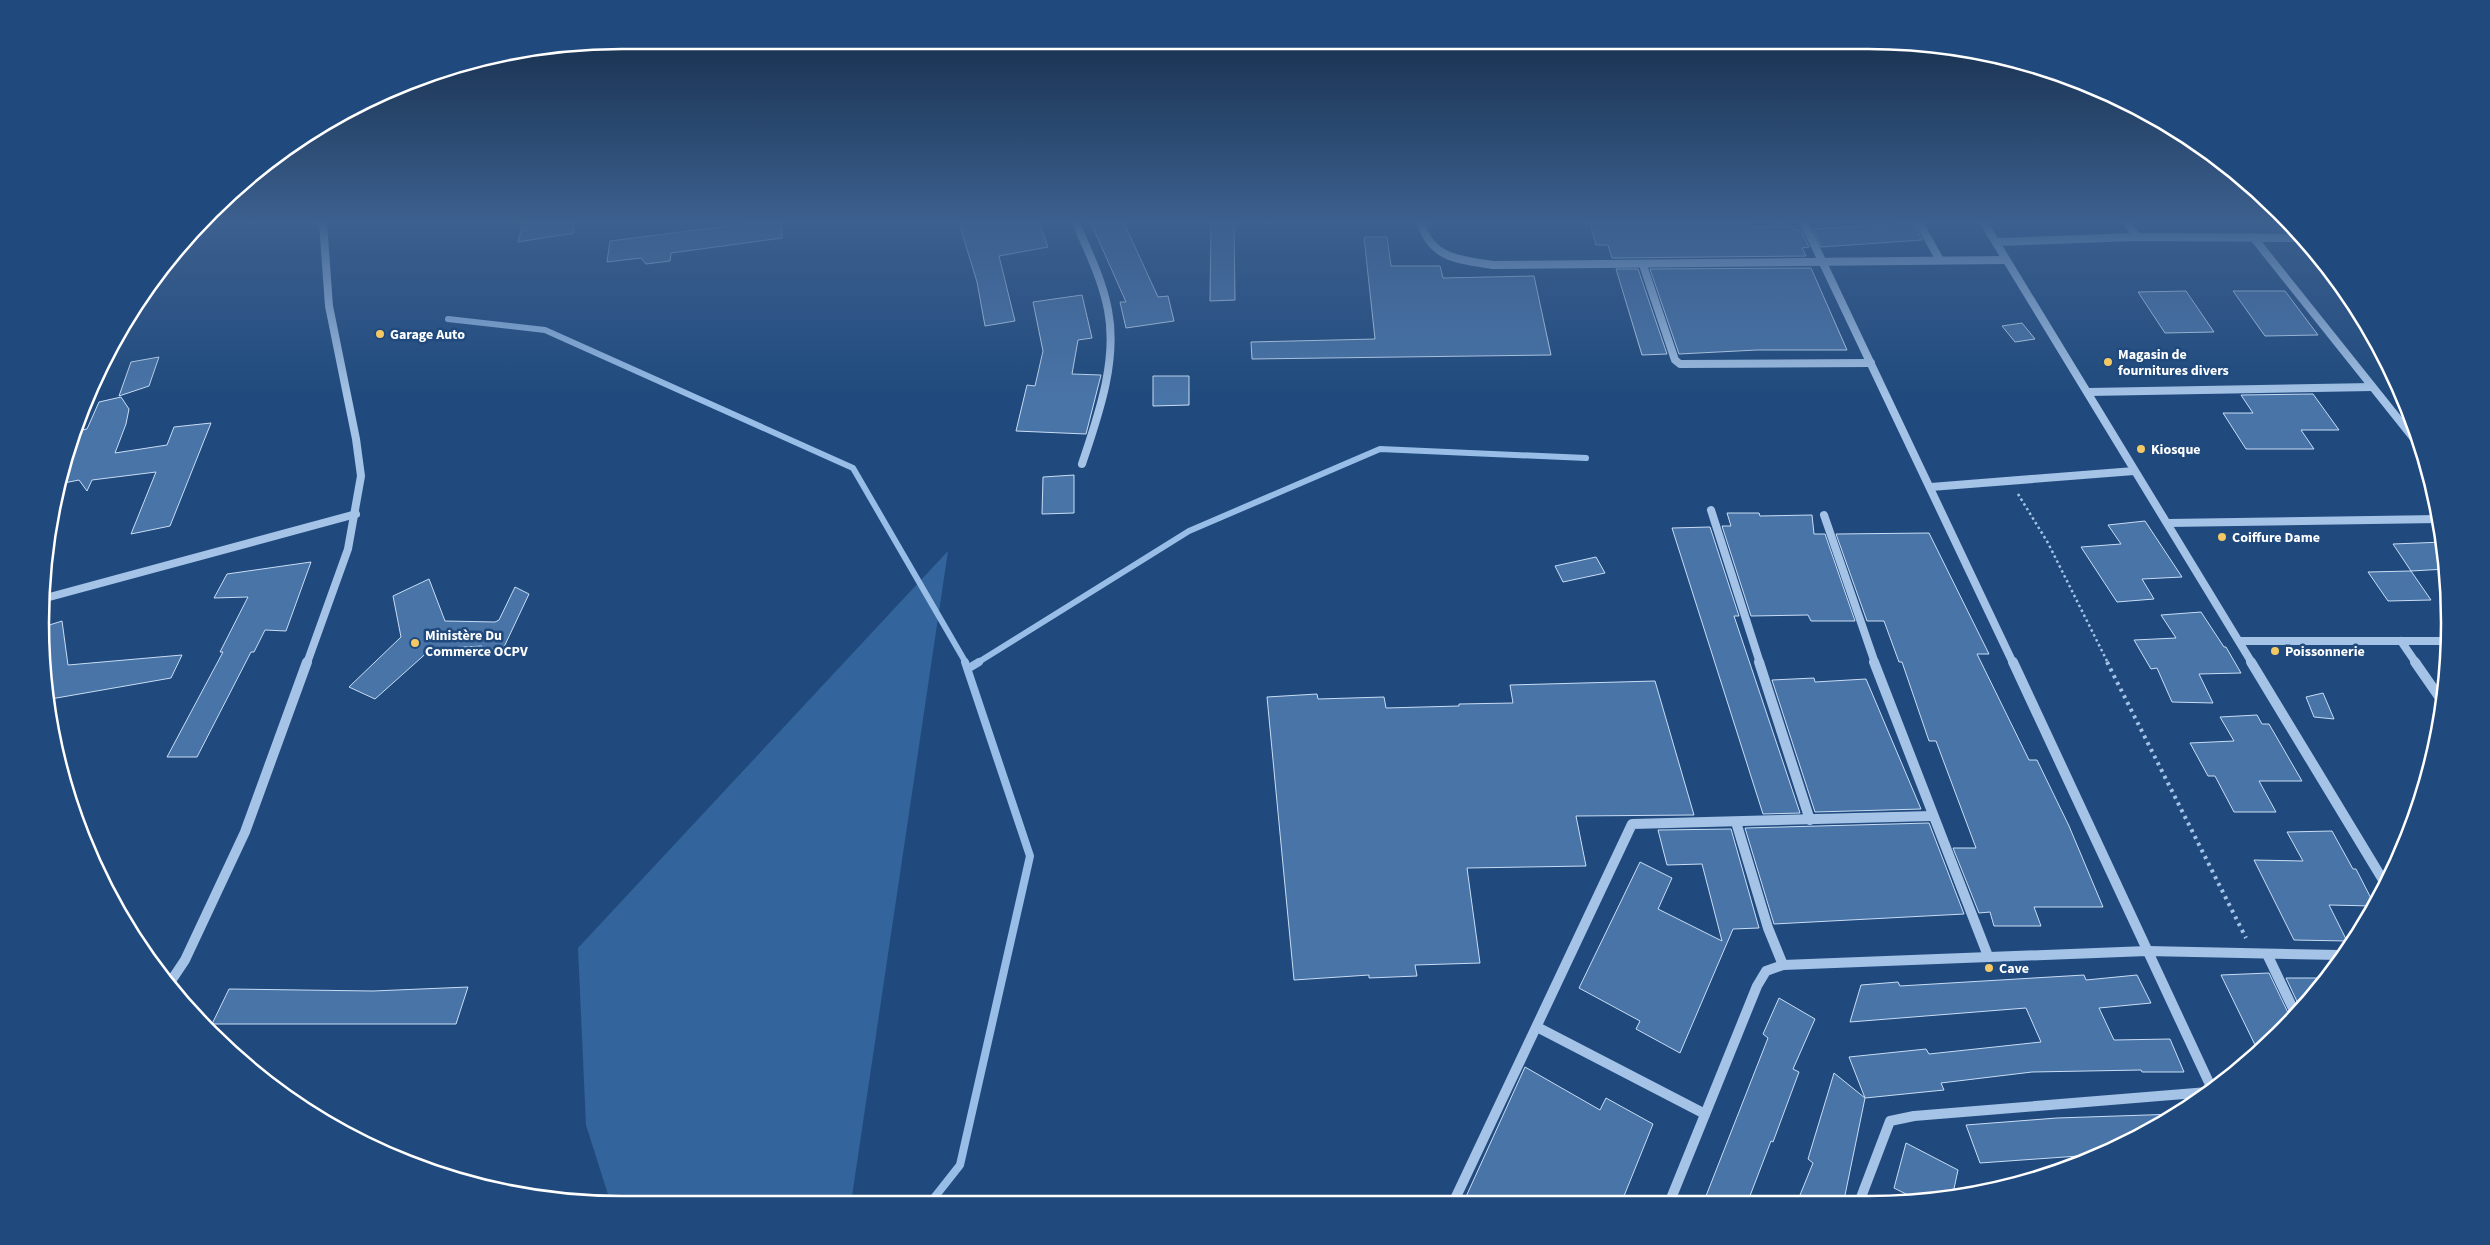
<svg xmlns="http://www.w3.org/2000/svg" width="2490" height="1245" viewBox="0 0 2490 1245" font-family="'Source Sans 3',sans-serif">
<rect width="100%" height="100%" fill="#204a7d"/>
<polygon fill="#33649b" points="948,551 851,1203 611,1204 586,1125 578,948"/>
<g fill="none" stroke-linecap="round" stroke-linejoin="round">
<g stroke="#98bee8" stroke-width="6">
<polyline points="448,319 545,330 853,468 966,663"/>
<polyline points="977,663 1189,531 1380,449 1586,458"/>
</g>
<g stroke="#98bee8" stroke-width="8">
<polyline points="969,668 979,662"/>
<polyline points="930,1203 960,1165 1030,856 965,662"/>
</g>
</g>
<g fill="#4974a7" stroke="#c8ddf5">
<polygon points="523,223 573,223 574,233 518,242"/>
<polygon points="751,223 781,223 782,238 671,253 670,261 646,264 641,258 607,262 610,241"/>
<polygon points="959,223 1039,223 1048,247 999,256 1015,321 985,326 977,282"/>
<polygon points="1091,223 1124,223 1158,297 1168,296 1174,321 1126,328 1120,302 1126,302"/>
<polygon points="1211,223 1234,223 1235,300 1210,301"/>
<polygon points="1590,223 1747,223 1749,227 1792,226 1794,230 1801,230 1809,247 1802,248 1806,256 1612,258 1608,245 1596,245"/>
<polygon points="1913,223 1922,240 1821,247 1813,229"/>
<polygon points="1364,237 1387,237 1391,266 1440,266 1443,278 1534,276 1551,355 1252,359 1251,342 1375,339"/>
<polygon points="1811,268 1847,350 1757,350 1679,354 1650,269"/>
<polygon points="1616,269 1638,269 1667,354 1642,355"/>
<polygon points="2186,291 2214,332 2165,333 2138,292"/>
<polygon points="2233,291 2285,291 2318,335 2265,336"/>
<polygon points="1082,295 1092,338 1078,340 1072,374 1101,375 1086,434 1016,431 1027,385 1035,386 1043,351 1033,302"/>
<polygon points="2022,323 2035,339 2015,342 2002,326"/>
<polygon points="159,357 149,386 119,396 131,362"/>
<polygon points="1153,376 1189,376 1189,405 1153,406"/>
<polygon points="2313,394 2339,430 2301,430 2314,449 2246,449 2223,413 2253,413 2241,395"/>
<polygon points="121,397 129,409 126,424 115,453 167,445 174,427 211,423 170,526 131,534 156,472 92,480 87,491 79,480 59,484 65,463 68,462 82,430 87,429 99,402"/>
<polygon points="1074,475 1074,513 1042,514 1043,477"/>
<polygon points="1727,513 1759,513 1760,516 1812,515 1814,534 1825,534 1855,621 1811,621 1808,615 1751,616 1722,526 1731,526"/>
<polygon points="2145,521 2182,577 2142,579 2154,599 2117,602 2081,547 2121,544 2108,525"/>
<polygon points="1710,527 1739,616 1734,616 1800,813 1763,814 1672,528"/>
<polygon points="1929,533 1989,654 1977,654 2029,760 2037,760 2069,826 2103,907 2034,907 2041,926 1994,926 1990,912 1979,913 1953,848 1976,848 1936,741 1929,741 1902,662 1899,662 1884,621 1867,621 1836,534"/>
<polygon points="2444,542 2446,569 2411,571 2393,544"/>
<polygon points="1596,557 1605,573 1563,582 1555,566"/>
<polygon points="311,562 286,631 265,630 254,652 251,652 197,757 167,757 223,652 220,652 248,597 214,598 227,574"/>
<polygon points="2411,571 2431,600 2388,601 2368,572"/>
<polygon points="429,579 445,621 495,622 499,620 515,587 529,594 504,647 479,651 482,646 431,649 375,699 349,687 401,637 393,596"/>
<polygon points="2201,612 2224,647 2226,647 2241,673 2199,674 2213,703 2172,702 2157,668 2151,669 2134,640 2176,638 2161,615"/>
<polygon points="62,621 68,665 182,655 171,678 45,700 43,627"/>
<polygon points="1814,678 1815,682 1866,679 1921,809 1815,812 1772,680"/>
<polygon points="1655,681 1694,815 1576,816 1586,866 1467,868 1480,963 1415,965 1417,976 1369,978 1369,975 1294,980 1267,697 1317,694 1318,699 1384,697 1386,708 1459,706 1459,704 1513,703 1510,685"/>
<polygon points="2323,693 2334,719 2314,717 2306,697"/>
<polygon points="2257,715 2262,724 2269,724 2302,781 2259,781 2276,812 2234,812 2215,776 2208,776 2190,743 2234,741 2220,717"/>
<polygon points="1929,823 1964,914 1774,924 1745,828"/>
<polygon points="1731,829 1759,928 1733,929 1680,1053 1636,1029 1640,1021 1579,988 1640,862 1672,878 1658,909 1722,941 1702,864 1667,865 1658,830"/>
<polygon points="2332,831 2353,869 2356,869 2374,904 2373,906 2329,905 2347,941 2294,940 2254,860 2303,861 2287,832"/>
<polygon points="2269,973 2291,1019 2257,1049 2221,975"/>
<polygon points="2084,975 2086,980 2137,975 2151,1003 2099,1008 2114,1040 2170,1039 2184,1072 2142,1072 2141,1070 2032,1072 1941,1083 1944,1090 1865,1098 1849,1057 1926,1049 1929,1054 2041,1042 2026,1008 1850,1022 1861,985 1898,982 1900,986"/>
<polygon points="2286,978 2324,978 2301,1010"/>
<polygon points="468,987 456,1024 212,1024 229,989 373,991"/>
<polygon points="1779,998 1815,1019 1793,1069 1799,1072 1773,1142 1771,1141 1748,1201 1704,1201 1768,1038 1763,1034"/>
<polygon points="1525,1067 1600,1110 1606,1098 1653,1124 1622,1201 1464,1201"/>
<polygon points="1834,1073 1865,1098 1844,1200 1798,1200 1813,1163 1808,1159"/>
<polygon points="2177,1114 2093,1155 1980,1163 1966,1125 2057,1118"/>
<polygon points="1906,1143 1958,1170 1952,1198 1918,1200 1894,1188"/>
</g>
<g fill="none" stroke-linecap="round" stroke-linejoin="round">
<polyline stroke="#a4c3e7" stroke-width="2.5" stroke-dasharray="2.5 3" stroke-linecap="butt" points="2018,494 2048,543 2108,663"/>
<polyline stroke="#a4c3e7" stroke-width="4" stroke-dasharray="3 4.5" stroke-linecap="butt" points="2107,662 2246,938"/>
<g stroke="#a4c3e7" stroke-width="8">
<path d="M1076 223C1088 251 1102 279 1108 310 1118 361 1098 416 1082 464"/>
<path d="M1421 223C1431 259 1461 260 1493 265L2006 260"/>
<polyline points="1804,223 2013,663"/>
<polyline points="1919,223 1940,260"/>
<polyline points="1984,223 2252,663"/>
<polyline points="2127,223 2137,237"/>
<polyline points="2253,237 2423,450"/>
<polyline points="1996,242 2137,237 2305,238"/>
<polyline points="1643,265 1675,360 1680,364 1871,363"/>
<polyline points="2088,392 2372,387"/>
<polyline points="1931,487 2134,471"/>
<polyline points="1711,510 1760,663"/>
<polyline points="1824,515 1875,663"/>
<polyline points="2168,523 2439,519"/>
<polyline points="42,599 356,514"/>
<polyline points="2240,641 2448,641"/>
<polyline points="2401,641 2416,663"/>
<polyline points="307,663 348,549 361,476 356,439 329,306 323,223"/>
</g>
<g stroke="#a4c3e7" stroke-width="10">
<polyline points="1759,662 1810,820"/>
<polyline points="1874,662 1988,956"/>
<polyline points="2013,662 2212,1089"/>
<polyline points="2251,662 2386,885"/>
<polyline points="2415,662 2442,701"/>
<polyline points="1736,822 1768,928 1783,965"/>
<polyline points="2267,954 2296,1015"/>
<polyline points="169,984 185,960 245,832 307,662"/>
<polyline points="1537,1027 1705,1114"/>
<polyline points="1860,1200 1890,1121 1914,1116 2208,1092"/>
<polyline points="1454,1201 1632,824 1932,816"/>
<polyline points="1670,1201 1757,986 1766,971 1783,965 2147,951 2340,955"/>
</g>
</g>
<linearGradient id="sky" x2="0" y2="1"><stop stop-color="#122945"/><stop offset="0.56" stop-color="#3c608f"/><stop offset="1" stop-color="#3c608f" stop-opacity="0"/></linearGradient>
<rect width="2490" height="397" fill="url(#sky)"/>
<g fill="#f4c865" stroke="#204a7d" stroke-width="2">
<circle cx="380" cy="334" r="5"/>
<circle cx="2108" cy="362" r="5"/>
<circle cx="2141" cy="449" r="5"/>
<circle cx="2222" cy="537" r="5"/>
<circle cx="415" cy="643" r="5"/>
<circle cx="2275" cy="651" r="5"/>
<circle cx="1989" cy="968" r="5"/>
</g>
<g text-anchor="middle" stroke-width="5" stroke-linejoin="round" paint-order="stroke">
<g font-size="14" font-weight="bold" fill="#fff" stroke="#204a7d" text-anchor="start">
<text x="390" y="339">Garage Auto</text>
<text x="2118" y="359">Magasin de<tspan x="2118" dy="16">fournitures divers</tspan></text>
<text x="2151" y="454">Kiosque</text>
<text x="2232" y="542">Coiffure Dame</text>
<text x="425" y="640">Ministère Du<tspan x="425" dy="16">Commerce OCPV</tspan></text>
<text x="2285" y="656">Poissonnerie</text>
<text x="1999" y="973">Cave</text>
</g>
</g>
<path d="M0 0H2490V1245H0ZM622 49H1868A573 573 0 0 1 2441 622V623A573 573 0 0 1 1868 1196H622A573 573 0 0 1 49 623V622A573 573 0 0 1 622 49Z" fill="#204a7d" fill-rule="evenodd"/>
<path fill="none" stroke="#fff" stroke-width="2.5" d="M622 49H1868A573 573 0 0 1 2441 622V623A573 573 0 0 1 1868 1196H622A573 573 0 0 1 49 623V622A573 573 0 0 1 622 49Z"/>
</svg>
